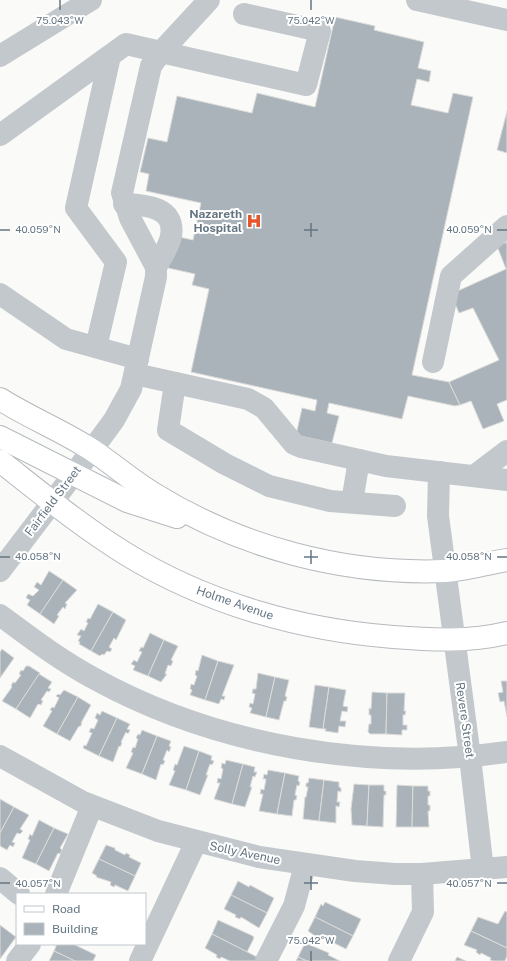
<svg xmlns="http://www.w3.org/2000/svg" width="507" height="961" viewBox="0 0 507 961" font-family="'Public Sans',sans-serif">
<rect width="100%" height="100%" fill="#fafaf8"/>
<g fill="#aab3b9" stroke="#dcdcda">
<polygon points="335,17 375,26 374,30 424,42 418,68 431,71 429,82 417,79 411,105 448,113 453,93 473,97 412,375 449,382 460,405 455,406 408,396 402,419 329,403 327,413 339,416 332,443 296,435 302,408 315,411 317,400 191,372 209,289 192,285 195,274 168,268 175,236 193,240 201,203 146,191 149,174 140,172 148,138 167,142 177,96 252,113 257,93 315,107"/>
<polygon points="507,111 507,153 497,150"/>
<polygon points="507,242 507,400 497,404 504,421 483,429 471,401 460,405 449,382 499,360 473,308 459,313 451,294 506,269 497,246"/>
<polygon points="49,571 63,580 40,614 27,605 30,600 26,598 28,594 33,596 39,590 34,587 37,582 41,585"/>
<polygon points="63,580 77,590 65,603 67,604 65,609 63,607 57,615 59,616 54,624 40,614"/>
<polygon points="98,604 113,612 91,651 79,644 80,642 78,641 81,636 77,635 81,629 84,631 88,623 86,622 88,618 90,619"/>
<polygon points="113,612 126,620 116,640 114,638 109,647 112,649 110,652 107,651 104,655 102,654 100,656 91,651"/>
<polygon points="150,633 164,640 148,676 133,670 135,666 131,664 134,660 137,662 142,652 139,651 141,647 143,648"/>
<polygon points="164,640 178,646 171,660 173,661 171,666 168,665 165,674 167,674 161,682 148,676"/>
<polygon points="2,649 14,658 0,678 0,652"/>
<polygon points="202,655 218,661 205,700 190,695 192,690 190,689 191,684 194,685 197,676 195,675 196,670 198,671"/>
<polygon points="218,661 234,665 222,696 225,696 224,700 221,699 219,704 205,700"/>
<polygon points="26,666 29,666 40,673 16,709 2,701 12,687 11,686 13,682 15,683 21,675 19,674 21,670 23,671"/>
<polygon points="258,673 275,677 266,717 250,713 252,708 249,707 250,703 253,704 255,694 252,693 253,689 256,689"/>
<polygon points="39,674 52,682 48,688 51,689 49,692 47,691 41,700 43,701 41,705 38,704 30,718 16,709"/>
<polygon points="275,677 289,680 285,696 287,697 286,701 284,701 279,720 266,717"/>
<polygon points="501,681 507,681 507,717 504,701 500,702 498,693 503,692"/>
<polygon points="315,685 329,687 323,729 309,727"/>
<polygon points="329,687 346,690 343,706 348,707 347,712 342,711 340,721 346,721 345,727 339,726 338,733 325,731 326,729 323,729"/>
<polygon points="64,690 78,697 57,734 43,726 52,711 50,710 52,707 54,708 59,698 56,696 58,694 60,695"/>
<polygon points="372,692 387,693 386,734 370,734 368,732 369,724 371,724 371,715 369,715 369,708 371,709"/>
<polygon points="387,693 405,693 404,711 406,711 405,715 403,715 403,725 407,725 407,730 402,730 402,735 386,734"/>
<polygon points="78,697 91,705 81,723 82,723 80,727 79,726 70,741 57,734"/>
<polygon points="102,711 117,718 99,756 83,748 84,745 86,746 92,733 89,732 91,728 94,729 98,720 95,718 97,713 100,715"/>
<polygon points="117,718 130,724 127,729 130,730 128,734 126,732 121,742 122,743 120,747 119,746 113,762 99,756"/>
<polygon points="142,730 157,736 142,774 126,768 133,753 131,752 133,747 135,748 138,739 136,738 138,734 140,735"/>
<polygon points="157,736 171,741 169,746 171,747 169,752 167,750 163,760 165,761 163,765 161,764 156,780 142,774"/>
<polygon points="184,746 199,751 186,790 169,785 175,771 173,770 175,764 177,765"/>
<polygon points="199,751 212,756 211,760 214,761 212,765 210,764 206,775 208,775 200,795 186,790"/>
<polygon points="226,760 243,764 232,804 214,799 220,783 217,783 218,778 221,779 223,769 221,768 222,763 225,764"/>
<polygon points="243,764 255,767 254,772 257,772 255,777 253,776 250,787 252,787 245,807 232,804"/>
<polygon points="268,770 285,773 277,814 259,811 263,794 260,794 261,789 264,790 266,779 263,779 264,774 267,775"/>
<polygon points="285,773 299,776 298,781 300,782 299,786 297,785 295,795 297,796 296,800 294,800 292,816 277,814"/>
<polygon points="309,778 324,780 319,821 303,819 305,797 306,797 308,787 306,787 306,783 308,783"/>
<polygon points="324,780 339,782 339,787 341,788 341,792 338,791 337,802 340,802 339,807 336,806 336,823 319,821"/>
<polygon points="354,784 369,785 367,826 352,825 351,809"/>
<polygon points="369,785 384,785 384,791 386,791 386,795 384,795 383,827 367,826"/>
<polygon points="397,785 413,786 412,827 396,827"/>
<polygon points="413,786 428,786 428,791 430,791 430,796 428,796 428,805 430,805 430,811 428,811 429,827 412,827"/>
<polygon points="0,799 14,807 0,833"/>
<polygon points="14,807 29,815 20,829 23,831 20,834 17,833 12,842 15,843 13,847 10,845 7,850 0,846 0,833"/>
<polygon points="39,820 54,828 36,864 22,858 30,840 28,839 30,834 32,836"/>
<polygon points="54,828 68,834 60,848 62,850 60,854 58,853 49,871 36,864"/>
<polygon points="106,845 115,848 115,850 125,855 126,853 130,855 129,857 141,863 135,876 99,859"/>
<polygon points="99,859 135,876 128,891 115,885 114,887 110,885 111,882 96,877 97,876 92,873"/>
<polygon points="238,881 249,887 250,885 274,898 267,913 231,895"/>
<polygon points="231,895 267,913 259,928 241,917 240,919 235,917 236,915 224,909"/>
<polygon points="325,902 361,919 353,936 315,917 321,904 323,906"/>
<polygon points="505,911 507,912 507,948 471,931 478,917 498,924"/>
<polygon points="315,917 353,936 346,949 334,943 333,945 328,943 329,940 326,939 326,940 319,936 318,938 308,931"/>
<polygon points="218,920 253,936 254,938 247,952 212,934"/>
<polygon points="0,925 16,937 0,959"/>
<polygon points="471,931 507,948 507,956 505,961 493,961 490,960 491,958 481,953 480,955 476,952 477,950 464,945"/>
<polygon points="212,934 257,957 256,961 230,961 221,957 220,959 216,957 217,955 205,948"/>
<polygon points="305,943 329,953 328,955 340,961 307,961 298,957"/>
<polygon points="57,944 73,944 96,955 93,961 75,961 54,951"/>
<polygon points="54,951 75,961 49,961"/>
<polygon points="298,957 307,961 296,961"/>
<polygon points="457,957 466,961 455,961"/>
</g>
<g fill="none" stroke-linecap="round" stroke-linejoin="round">
<g stroke="#b5babe" stroke-width="24">
<g id="major">
<path d="M0 399C30 418 63 431 92 450 113 464 132 481 154 494 240 547 343 575 445 571 465 570 487 563 507 560"/>
<polyline points="0,437 127,501 177,517"/>
<path d="M0 461C41 493 82 527 126 554 206 603 300 630 393 637 431 640 470 642 507 633"/>
</g>
</g>
<g stroke="#c3c8cc" stroke-width="22">
<polyline points="417,0 507,20"/>
<polyline points="0,56 91,0"/>
<polyline points="0,135 126,44 306,85 320,31 244,14"/>
<path d="M124 204C144 205 176 206 171 236 169 247 161 258 156 267"/>
<polyline points="0,294 66,339 138,359"/>
<polyline points="96,347 116,262 76,208 110,56"/>
<polyline points="433,362 451,276 507,226"/>
<polyline points="135,374 248,399 264,408 294,444 301,447 386,466 507,480"/>
<polyline points="175,383 168,430 225,464 269,486 330,501 395,506"/>
<polyline points="439,472 438,516 470,757 483,870"/>
<polyline points="474,476 507,451"/>
<polyline points="352,502 359,460"/>
<polyline points="0,571 92,450 114,420 131,389 156,277 156,267 130,218 122,193 151,66 161,52 209,0"/>
<path d="M0 615C31 638 61 661 95 679 217 746 370 772 507 752"/>
<polyline points="0,756 83,802 158,831 259,857 355,871 395,874 422,874 507,867"/>
<polyline points="0,878 19,894"/>
<polyline points="56,894 92,806"/>
<polyline points="17,961 30,944"/>
<polyline points="140,961 196,842"/>
<polyline points="266,961 294,906 305,865"/>
<polyline points="399,961 423,912 422,874"/>
</g>
<use href="#major" stroke="#fff" stroke-width="22"/>
</g>
<path fill="none" stroke="#657683" stroke-width="1.5" d="M60 0V10M311 0V10M311 223V237M0 230H10M304 230H318M497 230H507M311 550V564M0 557H10M304 557H318M497 557H507M311 876V890M0 883H10M304 883H318M497 883H507M311 951V961"/>
<defs>
<g id="hospital-bare" transform="scale(1.2)"><path d="M-5-5h3v3.5h4V-5h3V5h-3V1.5h-4V5h-3Z" fill="#e4572e" stroke="#fff" stroke-width="2.5" paint-order="stroke"/></g>
</defs>
<g fill-rule="evenodd">
<use href="#hospital-bare" x="254" y="221"/>
</g>
<g text-anchor="middle" stroke-width="4" stroke-linejoin="round" paint-order="stroke">
<g font-size="12" font-weight="bold" fill="#657683" stroke="#fff" text-anchor="end">
<text x="242" y="218">Nazareth<tspan x="242" dy="14">Hospital</tspan></text>
</g>
<g font-size="12" fill="#657683" stroke="#fff">
<text transform="translate(53 501) rotate(-53)" y="4">Fairfield Street</text>
<text transform="translate(235 603) rotate(19)" y="4">Holme Avenue</text>
<text transform="translate(465 720) rotate(82)" y="4">Revere Street</text>
<text transform="translate(245 853) rotate(12)" y="4">Solly Avenue</text>
</g>
</g>
<g font-size="10" text-anchor="middle" fill="#657683" stroke="#fff" stroke-width="4" stroke-linejoin="round" paint-order="stroke">
<text x="60" y="24">75.043°W</text>
<text x="311" y="24">75.042°W</text>
<text x="38" y="233">40.059°N</text>
<text x="469" y="233">40.059°N</text>
<text x="38" y="560">40.058°N</text>
<text x="469" y="560">40.058°N</text>
<text x="38" y="887">40.057°N</text>
<text x="469" y="887">40.057°N</text>
<text x="311" y="944">75.042°W</text>
</g>
<rect x="16" y="893" width="130" height="52" fill="#ffffff" stroke="#c1c8cd"/>
<rect x="24" y="906" width="20" height="6" fill="#ffffff" stroke="#c1c8cd"/>
<text x="52" y="913" font-size="12" fill="#657683">Road</text>
<rect x="24" y="923" width="20" height="12" fill="#aab3b9" stroke="#c1c8cd"/>
<text x="52" y="933" font-size="12" fill="#657683">Building</text>
</svg>
